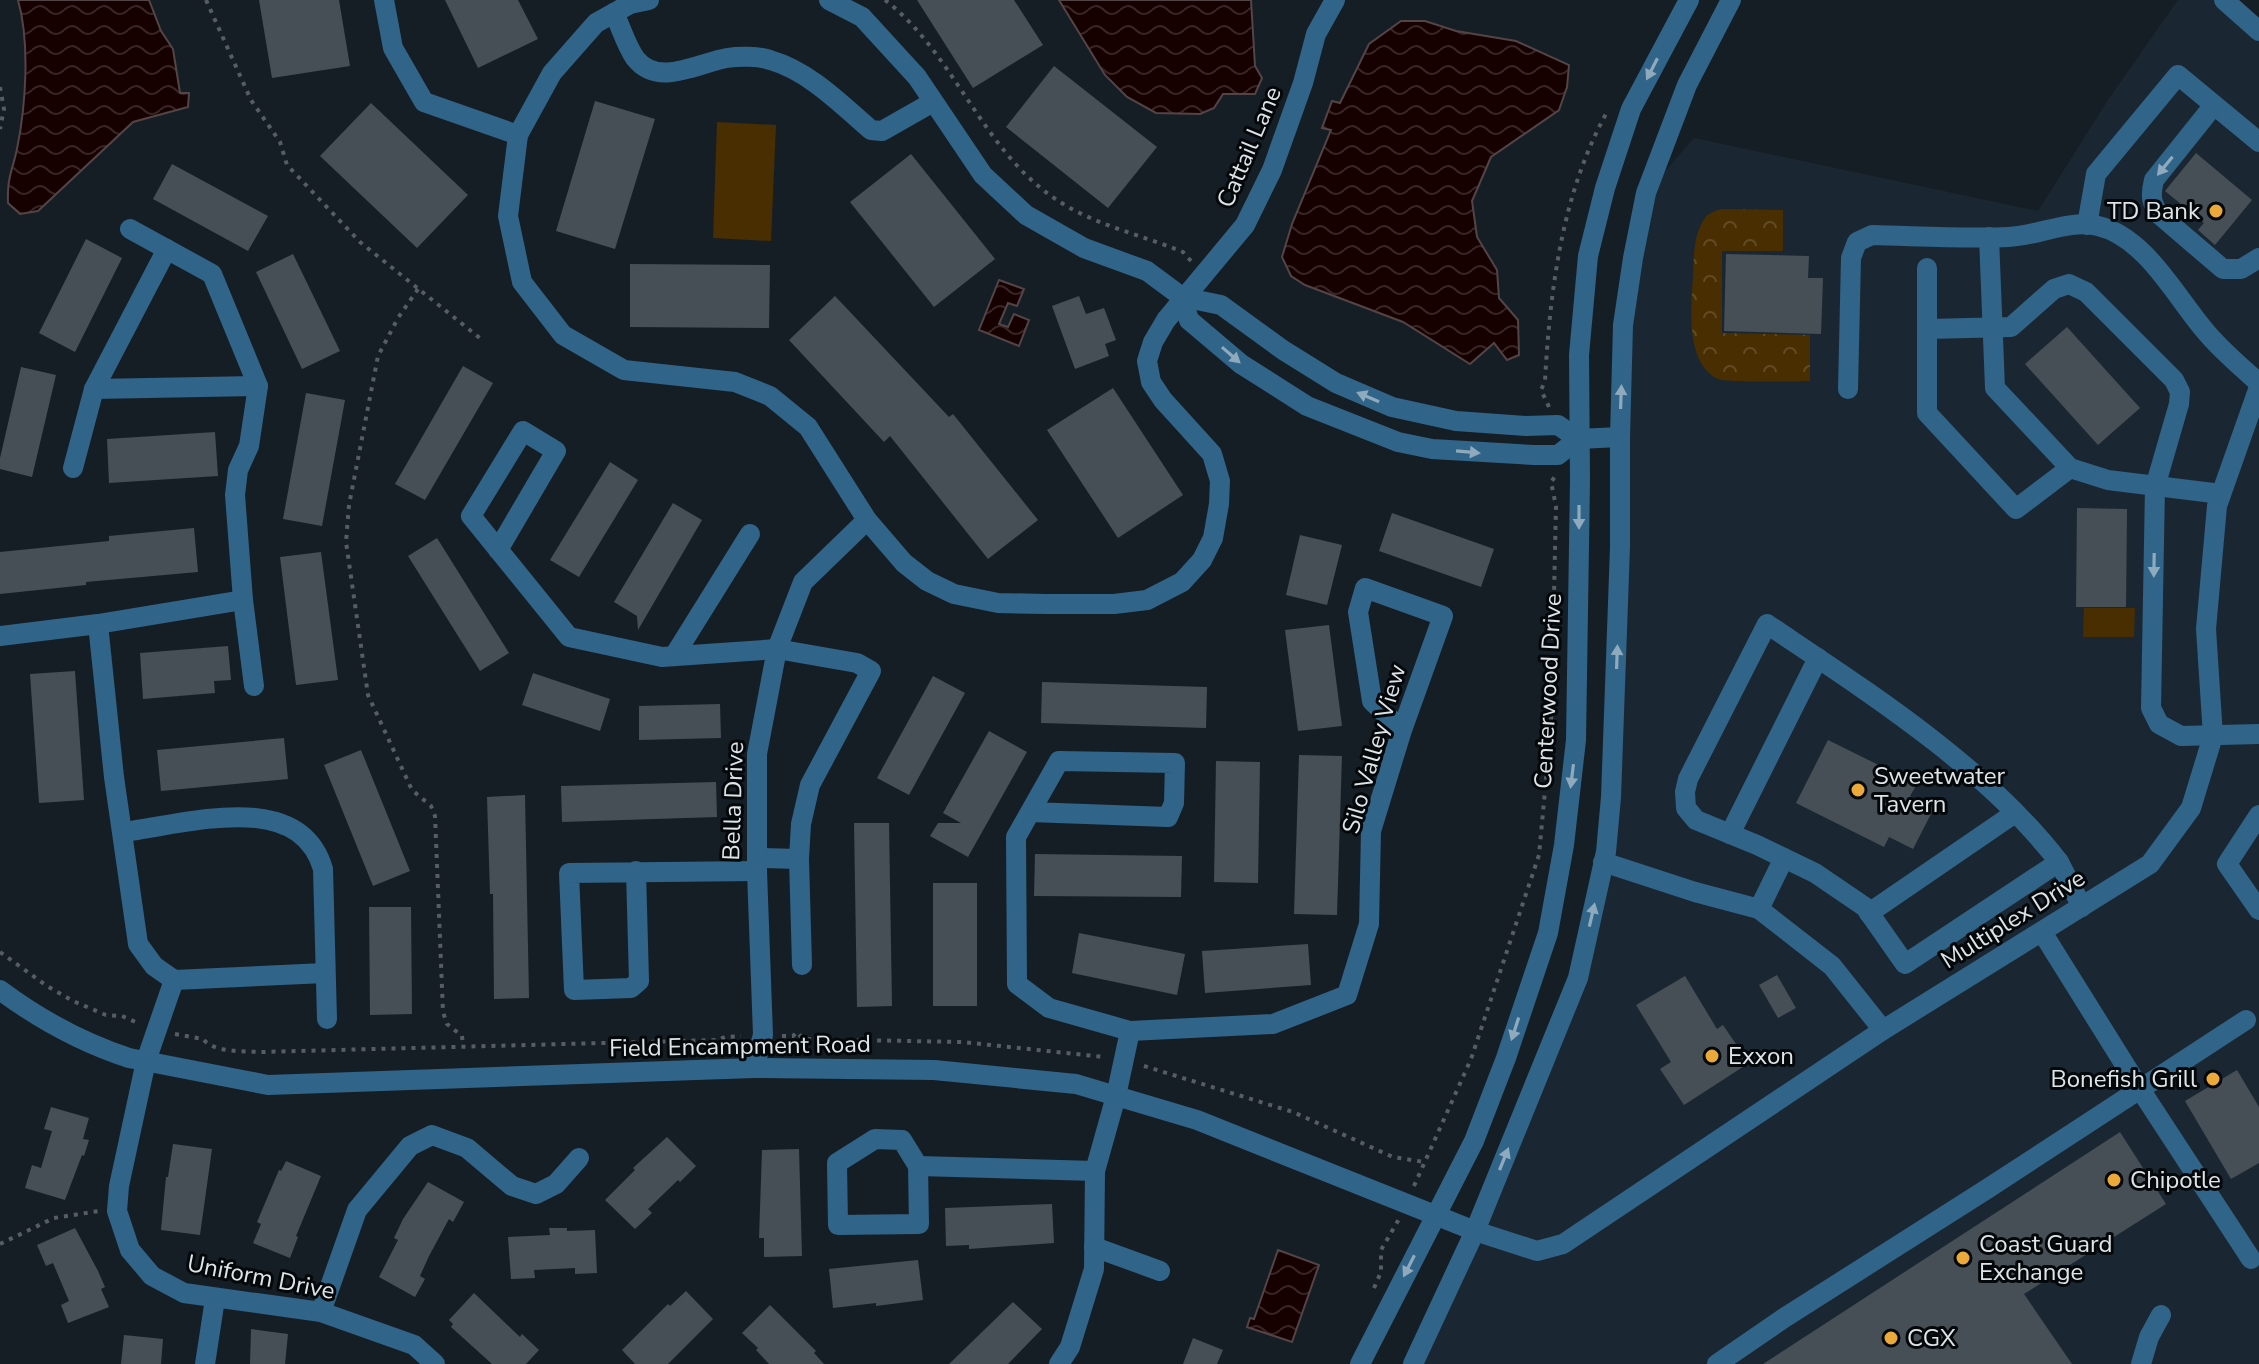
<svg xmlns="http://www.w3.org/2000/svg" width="2259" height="1364" viewBox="0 0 2259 1364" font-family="'Nunito Sans',sans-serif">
<defs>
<pattern id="forest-crowns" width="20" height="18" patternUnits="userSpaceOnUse" patternTransform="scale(2)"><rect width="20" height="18" fill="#482e00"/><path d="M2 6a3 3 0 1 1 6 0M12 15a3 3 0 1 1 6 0" fill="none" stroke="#624c25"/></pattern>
<pattern id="water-waves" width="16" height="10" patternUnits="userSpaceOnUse" patternTransform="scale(2)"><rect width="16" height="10" fill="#170000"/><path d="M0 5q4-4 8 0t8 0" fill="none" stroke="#382525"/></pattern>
</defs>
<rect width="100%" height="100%" fill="#161e25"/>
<polygon fill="#1a2732" points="2178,0 2227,0 2259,24 2259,1364 1417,1364 1578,978 1603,862 1620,437 1646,193 1694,138 2038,211 2108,100"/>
<path fill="url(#forest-crowns)" d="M1721 209 1783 210V251H1722V333L1810 335V381C1795 381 1728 383 1718 379 1685 363 1691 306 1693 277 1694 259 1693 239 1702 223 1706 214 1712 212 1721 209Z"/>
<g fill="#482e00">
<polygon points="717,122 776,125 771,241 713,238"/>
<polygon points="2084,608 2135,608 2134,637 2083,637"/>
</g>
<g fill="url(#water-waves)" stroke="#534446" stroke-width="2">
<path d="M18 0H149L161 31 173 49 180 93H189L188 107 133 122 38 211 20 214 8 203C7 177 12 172 17 149 26 105 30 42 18 0Z"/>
<polygon points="1059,0 1251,0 1255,66 1262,78 1255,94 1223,94 1214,108 1200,114 1156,113 1127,97 1105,75"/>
<polygon points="1401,21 1425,21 1456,31 1516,41 1569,65 1567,87 1559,110 1491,157 1472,201 1477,237 1497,270 1499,298 1518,320 1519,355 1507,360 1494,343 1470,364 1403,322 1305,285 1291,276 1282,257 1292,224 1331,130 1322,128 1332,101 1340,103 1369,44"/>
<polygon points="999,280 1024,289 1017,306 1008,303 999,324 1008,327 1014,314 1029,320 1019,346 979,330"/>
<polygon points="1278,1250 1319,1265 1292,1342 1247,1327 1250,1318 1254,1319"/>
</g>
<g fill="#464f56">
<polygon points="259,0 339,0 350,66 272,78"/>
<polygon points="445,0 518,0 538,39 478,68"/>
<polygon points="917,0 1014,0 1043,45 973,88"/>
<polygon points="1054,66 1157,147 1108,208 1006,127"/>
<polygon points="595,101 655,119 615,249 556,231"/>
<polygon points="371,103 468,195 417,248 320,156"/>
<polygon points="2196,153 2252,200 2215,245 2198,230 2204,223 2165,191"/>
<polygon points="911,154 995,259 934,307 850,202"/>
<polygon points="172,164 268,216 248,251 153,199"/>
<polygon points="86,239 122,258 75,352 39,333"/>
<polygon points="293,254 340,351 302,369 256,272"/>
<polygon points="1726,254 1809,256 1808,278 1823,278 1821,334 1724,331"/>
<polygon points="630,264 770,265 769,328 630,327"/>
<polygon points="835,296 949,417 953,414 1038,520 988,559 890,436 884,442 789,340"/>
<polygon points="1079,296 1086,314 1104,308 1116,340 1105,344 1109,356 1075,369 1052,306"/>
<polygon points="2067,327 2140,408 2098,445 2025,364"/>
<polygon points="463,366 493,383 425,500 395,484"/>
<polygon points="21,367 56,375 32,477 0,469 0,458"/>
<polygon points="1113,388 1183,495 1118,538 1047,430"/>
<polygon points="306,393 345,400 322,526 283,519"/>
<polygon points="215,432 218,476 109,483 107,439"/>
<polygon points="610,462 638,480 579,577 550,560"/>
<polygon points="673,503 702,520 638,630 637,616 614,602"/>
<polygon points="2077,508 2127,509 2126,607 2076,607"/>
<polygon points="1392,513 1494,549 1481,587 1379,551"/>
<polygon points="194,528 198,572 86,582 86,585 0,594 0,552 109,541 109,536"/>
<polygon points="1300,535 1342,545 1327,605 1286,595"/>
<polygon points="437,538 509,653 480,671 408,556"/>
<polygon points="321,552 338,680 296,685 280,557"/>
<polygon points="1329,625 1342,726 1298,731 1285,630"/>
<polygon points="228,646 231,680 214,681 215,693 143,699 140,653"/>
<polygon points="75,671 84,800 39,803 30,674"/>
<polygon points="533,673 610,699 600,731 522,705"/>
<polygon points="933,676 965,693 909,795 877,778"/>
<polygon points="1042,682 1207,687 1206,728 1041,723"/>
<polygon points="720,704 721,738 639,740 639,706"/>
<polygon points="989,731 1027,752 968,857 930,836 938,823 961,823 943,813"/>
<polygon points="284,738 288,779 161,791 157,750"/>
<polygon points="1828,740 1917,784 1910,796 1934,808 1913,849 1889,837 1884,847 1796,803"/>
<polygon points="361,750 410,871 373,886 324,765"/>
<polygon points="1299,755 1342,756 1337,915 1294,914"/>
<polygon points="1216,761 1260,762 1258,883 1214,882"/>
<polygon points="716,782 717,817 562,822 561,786"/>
<polygon points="525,795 529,998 494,999 493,894 490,894 487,797"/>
<polygon points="854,823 889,823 892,1006 857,1007"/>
<polygon points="1035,854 1182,856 1181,897 1034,896"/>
<rect x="933" y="883" width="44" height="123"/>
<polygon points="369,907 411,907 412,1014 370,1015"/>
<polygon points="1079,933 1185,954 1177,995 1072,973"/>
<polygon points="1308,944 1311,985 1205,993 1202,951"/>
<polygon points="1777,975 1796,1008 1778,1018 1759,985"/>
<polygon points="1685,976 1717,1029 1723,1025 1749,1063 1684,1105 1660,1069 1671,1062 1636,1005"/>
<polygon points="2237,1070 2259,1107 2259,1163 2231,1179 2185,1101"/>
<polygon points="51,1107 89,1118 83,1139 89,1140 84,1156 82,1155 65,1200 25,1188 32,1165 41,1168 52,1131 44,1129"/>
<polygon points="2120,1132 2166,1204 2024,1294 2072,1364 1763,1364"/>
<polygon points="667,1137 696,1166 680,1182 678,1180 648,1209 652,1213 635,1229 605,1200 635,1170 633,1168"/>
<polygon points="173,1144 212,1149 200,1235 161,1230 166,1177 168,1177"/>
<polygon points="799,1149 802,1256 764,1257 764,1238 759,1238 762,1150"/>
<polygon points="286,1161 321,1176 296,1236 298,1237 290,1258 253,1243 261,1224 257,1222 279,1170 281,1171"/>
<polygon points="428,1182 464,1202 453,1222 449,1219 429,1256 420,1276 425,1279 415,1297 379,1277 398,1240 394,1238 403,1219"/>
<polygon points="1052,1204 1054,1243 969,1249 969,1245 946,1246 945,1208"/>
<polygon points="75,1228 98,1271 105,1287 101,1289 109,1307 68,1323 61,1305 69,1301 53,1263 46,1266 37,1245"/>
<polygon points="549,1228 567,1228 567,1231 595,1230 597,1273 575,1274 575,1268 534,1270 535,1278 511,1279 508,1237 550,1235"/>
<polygon points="918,1260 923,1300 876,1306 876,1303 833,1308 829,1269"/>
<polygon points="686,1291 713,1319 668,1364 635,1364 622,1350 668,1304 670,1306"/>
<polygon points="474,1293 520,1337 522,1334 539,1350 526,1364 492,1364 451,1327 453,1324 449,1320"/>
<polygon points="1013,1302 1042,1329 1008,1364 949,1364"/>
<polygon points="770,1305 816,1351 814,1353 824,1364 769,1364 756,1350 758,1348 742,1333"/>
<polygon points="251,1329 288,1334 285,1364 250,1364"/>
<polygon points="124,1335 163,1339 161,1364 121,1364"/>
<polygon points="1193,1338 1223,1350 1217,1364 1183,1364"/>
</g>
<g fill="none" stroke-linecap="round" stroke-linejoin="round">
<g stroke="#565e64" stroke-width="4" stroke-dasharray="4 6" stroke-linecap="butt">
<polyline points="206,0 251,100 280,142 287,165 360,242 481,339"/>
<path d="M885 0C955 54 982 151 1057 200 1094 225 1142 235 1183 252L1191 261"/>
<polyline points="0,87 4,109 0,129"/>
<polyline points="418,289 398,318 378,356 349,505 346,542 368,695 412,790 431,806 435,816 443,1012 447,1024 462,1036 463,1046"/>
<path d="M1549 407 1541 390 1545 381C1550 290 1562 193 1607 112"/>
<polyline points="0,952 47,986 73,1001 106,1015 122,1016 140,1024"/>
<path d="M175 1034 203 1039C214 1053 244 1051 261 1052L718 1040 725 1037 741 1036"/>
<polyline points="782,1036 793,1036 797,1032 803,1039 962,1042 1104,1057"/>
<polyline points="1144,1066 1293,1112 1393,1157 1424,1162"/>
<polyline points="1414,1186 1471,1059 1539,855 1551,726 1556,506 1551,482 1557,474"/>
<polyline points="0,1244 54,1218 99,1211"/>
<polyline points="1374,1288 1381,1272 1381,1250 1399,1219"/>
</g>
<g stroke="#316489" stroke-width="20">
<polyline points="384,0 393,48 424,102 518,135"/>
<polyline points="649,0 630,4 596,23 552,73 518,135 508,216 522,282 563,335 624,370 735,382 770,396 808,427 867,520 904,563 927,581 954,594 998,603 1046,604 1114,604 1147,600 1182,582 1202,560 1213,538 1219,504 1220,481 1212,454 1163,400 1151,382 1147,361 1153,342 1166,320 1245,225 1272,170 1303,83 1316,34 1335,0"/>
<polyline points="829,0 862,17 917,77 983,175 1026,215 1084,248 1147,271 1182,297 1221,305 1283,350 1336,383 1392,407 1456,421 1526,426 1558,425 1578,439"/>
<polyline points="2224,0 2259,31"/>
<path d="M614 13C621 27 626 45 635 58 658 88 698 63 727 58 739 56 759 56 770 60 809 71 841 104 871 130L882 131 933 102"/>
<path d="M2214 105 2154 180C2150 196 2151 204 2161 216L2223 269H2241L2259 258"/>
<polyline points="2087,225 2096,174 2178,75 2259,142"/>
<polyline points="130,229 212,274 258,386 249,446 238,470 235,495 243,600 254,686"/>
<polyline points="1989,237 1995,388 2070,468 2108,480 2221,494"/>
<polyline points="1927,268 1927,413 2016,509 2070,468"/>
<polyline points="1182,297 1189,320 1241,364 1307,406 1398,442 1432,449 1534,455 1558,455 1578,439 1620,437"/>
<polyline points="1927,329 2011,327 2054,289 2069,284 2086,292 2174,380 2180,392 2179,404 2155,487 2151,708 2159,724 2181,736 2259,734"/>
<polyline points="94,389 258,386"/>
<path d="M1848 389 1851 258 1857 242 1872 235C1917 236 1963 239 2008 237 2039 236 2068 219 2098 226 2146 237 2177 299 2206 332 2222 351 2241 367 2259 383"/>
<polyline points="73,468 94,389 167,249"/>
<polyline points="498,550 556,451 523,431 471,516 569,637 662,657 777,649 857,663 871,671 810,785 801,824 799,859 802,965"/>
<polyline points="98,624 114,777 138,944 154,966 174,980 325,973"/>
<path d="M1767 624C1868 692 1985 766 2059 862L1905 964 1865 907 1815 873 1757 845 1696 820 1686 808 1685 792 1688 779Z"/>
<polyline points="0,636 98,624 243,600"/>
<polyline points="674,656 750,534"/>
<polyline points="1030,812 1168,817 1174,803 1175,763 1059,761 1016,837 1017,984 1049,1008 1130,1031 1273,1024 1347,995 1369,924 1371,831 1402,730 1443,616 1365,588 1358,612 1372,701 1402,730"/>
<polyline points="2259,815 2227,864 2259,910"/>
<path d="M123 832C184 825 299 787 323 869L327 1019"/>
<polyline points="1730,834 1818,658"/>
<polyline points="757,858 799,859"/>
<polyline points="1603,862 1695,892 1759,909 1832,966 1883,1030"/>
<polyline points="2059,862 2082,907"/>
<polyline points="636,871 639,981 631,988 574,990 569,873 757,871"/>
<polyline points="1759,909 1784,858"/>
<polyline points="1869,913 2015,813"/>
<polyline points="2042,932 2140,1089 2251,1259"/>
<polyline points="174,980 146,1061 119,1186 117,1211 130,1250 152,1276 184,1293 321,1312 414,1345 435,1364"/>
<path d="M0 990C39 1019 83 1043 129 1058L268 1085 754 1068 934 1070 1076 1084 1197 1120 1475 1231 1537 1251 1563 1244 1883 1030 2150 864 2191 808 2213 736 2206 629 2217 506 2259 387"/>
<polyline points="754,1068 763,1035 757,871 757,754 777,649 803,582 867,520"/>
<polygon points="875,1139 902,1140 918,1166 919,1224 838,1225 837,1163"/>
<polyline points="918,1166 1095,1171"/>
<polyline points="1094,1247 1160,1271"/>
<polyline points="321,1312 357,1210 410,1146 432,1135 467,1148 512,1186 536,1194 556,1184 579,1158"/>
<polyline points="205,1364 215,1299"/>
<polyline points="1059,1364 1070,1347 1094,1269 1095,1171 1116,1096 1130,1031"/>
<polyline points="1360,1364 1474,1141 1506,1058 1548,933 1564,845 1576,740 1580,480 1579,355 1588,256 1605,188 1631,109 1689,0"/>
<polyline points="1413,1364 1475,1231 1578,978 1606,852 1611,797 1620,547 1620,437 1623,325 1633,258 1646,193 1687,85 1731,0"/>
<polyline points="1717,1364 1784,1318 1987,1189 2246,1020"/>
<polyline points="2141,1364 2149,1337 2161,1315"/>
</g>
</g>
<defs><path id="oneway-solid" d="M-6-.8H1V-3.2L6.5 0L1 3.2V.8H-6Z" transform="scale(2)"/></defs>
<g fill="#90aabd">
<use href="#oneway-solid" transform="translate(1652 69) rotate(117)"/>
<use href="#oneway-solid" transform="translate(2165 166) rotate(129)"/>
<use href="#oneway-solid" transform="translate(1231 355) rotate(41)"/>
<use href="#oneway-solid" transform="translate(1368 397) rotate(-157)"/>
<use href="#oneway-solid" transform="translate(1621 397) rotate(-88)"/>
<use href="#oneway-solid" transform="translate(1468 452) rotate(5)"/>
<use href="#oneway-solid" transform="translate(1579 517) rotate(90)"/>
<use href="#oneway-solid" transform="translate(2154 565) rotate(91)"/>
<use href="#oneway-solid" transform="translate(1617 657) rotate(-88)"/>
<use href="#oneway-solid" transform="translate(1572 776) rotate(97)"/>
<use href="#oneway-solid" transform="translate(1592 915) rotate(-77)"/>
<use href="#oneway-solid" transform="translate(1515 1029) rotate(108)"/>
<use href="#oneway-solid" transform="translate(1504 1159) rotate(-68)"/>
<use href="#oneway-solid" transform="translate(1409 1266) rotate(117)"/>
</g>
<g fill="#eba939" stroke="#05080a" stroke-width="3">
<circle cx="2216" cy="211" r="8"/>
<circle cx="1858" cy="790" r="8"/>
<circle cx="1712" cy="1056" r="8"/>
<circle cx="2213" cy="1079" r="8"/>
<circle cx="2114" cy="1180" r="8"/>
<circle cx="1963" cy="1258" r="8"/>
<circle cx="1891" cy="1338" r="8"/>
</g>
<g text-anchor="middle" stroke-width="6" stroke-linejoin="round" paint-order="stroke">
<g font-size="24" fill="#dee4e8" stroke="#05080a">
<text transform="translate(1249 147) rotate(-67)" y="8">Cattail Lane</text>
<text transform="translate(1548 691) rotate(-87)" y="8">Centerwood Drive</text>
<text transform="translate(1374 749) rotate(-74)" y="8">Silo Valley View</text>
<text transform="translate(733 801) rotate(-88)" y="8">Bella Drive</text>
<text transform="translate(2013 919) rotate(-32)" y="8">Multiplex Drive</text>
<text transform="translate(740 1046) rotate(-1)" y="8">Field Encampment Road</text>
<text transform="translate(261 1277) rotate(11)" y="8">Uniform Drive</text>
</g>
<g font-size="24" fill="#dee4e8" stroke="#05080a" text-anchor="start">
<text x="2200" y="219" text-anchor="end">TD Bank</text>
<text x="1874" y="784">Sweetwater<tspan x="1874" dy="28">Tavern</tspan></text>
<text x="1728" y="1064">Exxon</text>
<text x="2197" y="1087" text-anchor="end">Bonefish Grill</text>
<text x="2130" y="1188">Chipotle</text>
<text x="1979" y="1252">Coast Guard<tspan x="1979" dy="28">Exchange</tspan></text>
<text x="1907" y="1346">CGX</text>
</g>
</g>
</svg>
